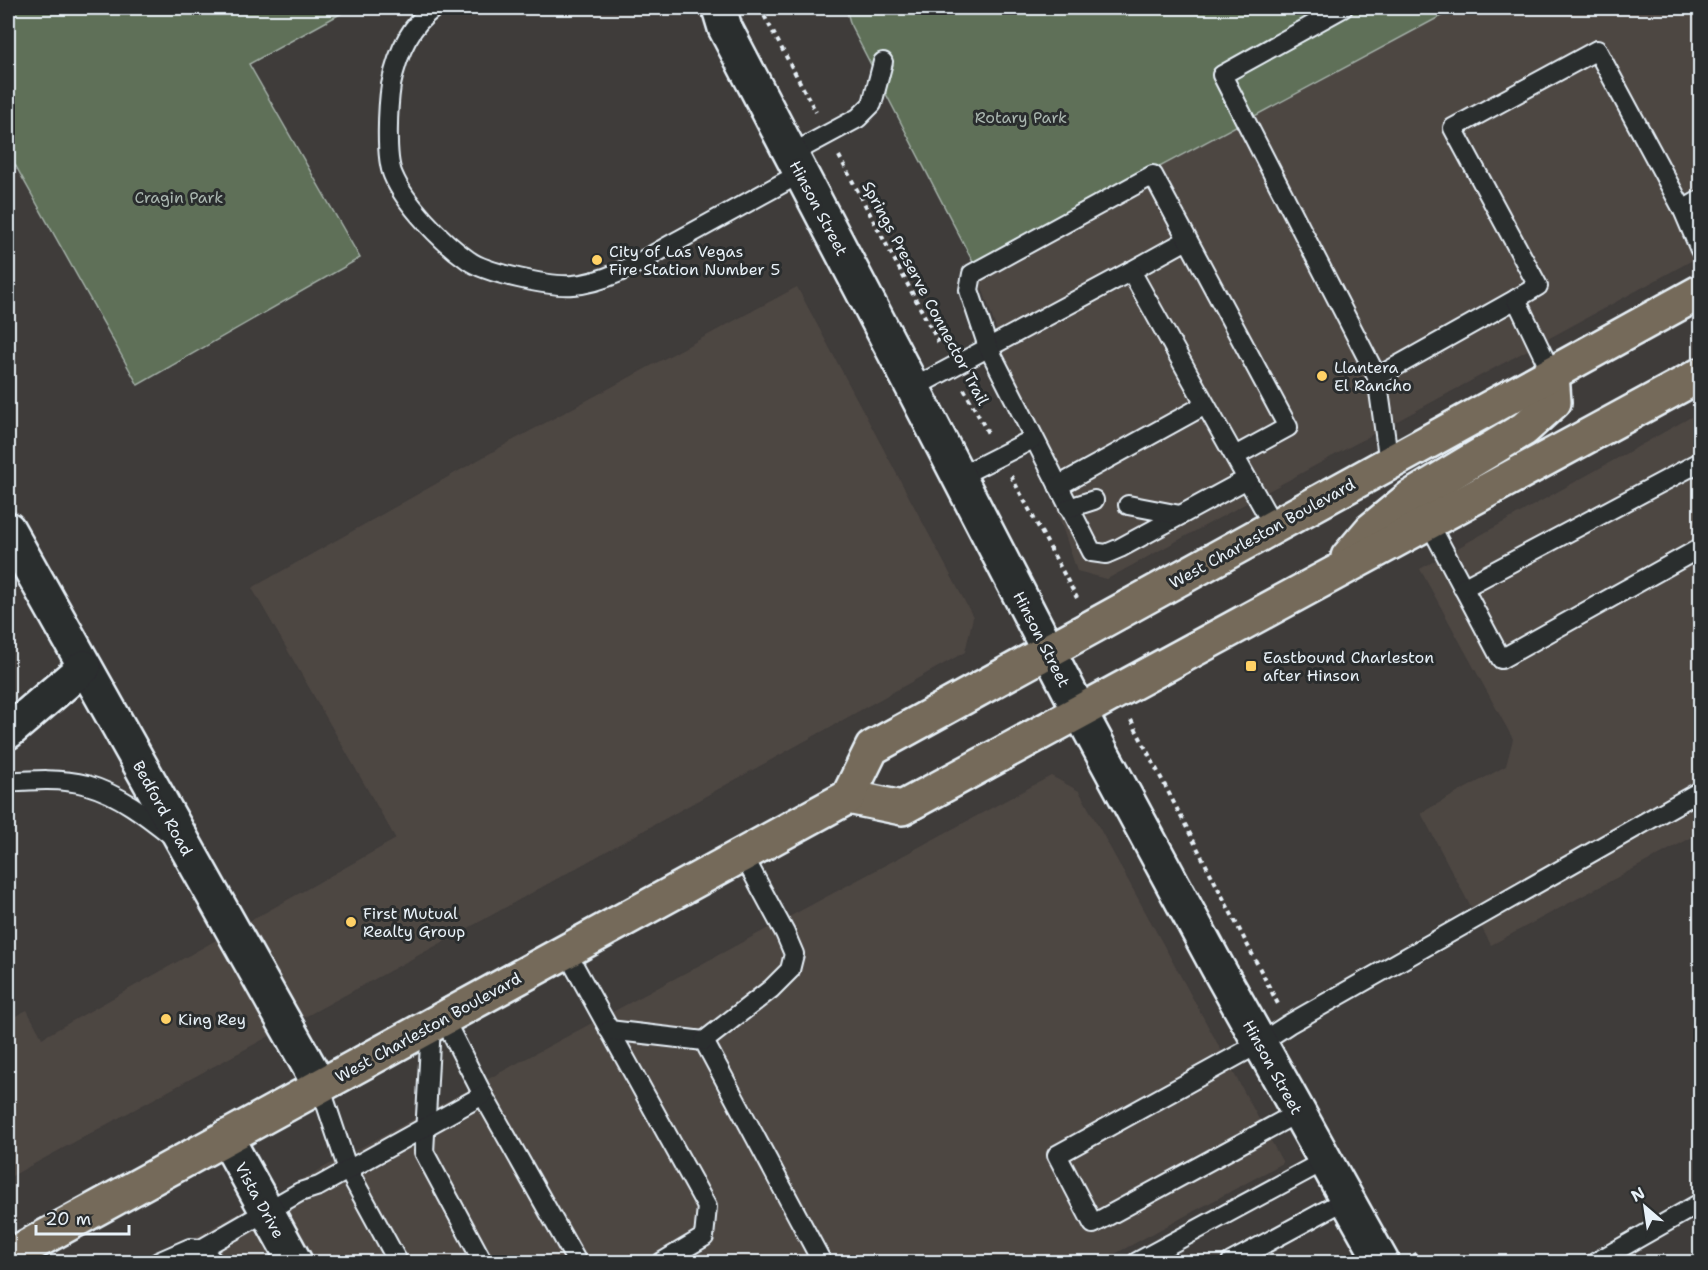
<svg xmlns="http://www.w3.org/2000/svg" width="1708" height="1270" viewBox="0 0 1708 1270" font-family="'Shantell Sans',sans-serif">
<rect width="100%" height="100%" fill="#3f3c3a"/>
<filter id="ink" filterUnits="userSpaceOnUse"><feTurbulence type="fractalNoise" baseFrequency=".0167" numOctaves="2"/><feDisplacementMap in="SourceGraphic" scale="12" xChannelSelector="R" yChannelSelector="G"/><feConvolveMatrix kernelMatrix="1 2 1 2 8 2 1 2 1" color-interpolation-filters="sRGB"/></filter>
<g filter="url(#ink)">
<g fill="#4e4743">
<polygon points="1456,8 1700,8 1700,256 1107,579 1077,571 975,266"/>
<polygon points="797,287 973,617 965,652 452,937 8,1178 8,1020 27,1010 42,1038 396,839 252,588 510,442"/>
<polygon points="1700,412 1700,833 1491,945 1421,813 1506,766 1513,739 1420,569"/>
<polygon points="1051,776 1079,791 1283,1163 1100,1262 148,1262"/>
</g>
<g fill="#5f7059" stroke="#a4b0a8" stroke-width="1.5">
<polygon points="8,8 351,8 249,64 360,258 138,385 8,152"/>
<polygon points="846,8 1456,8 975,266 851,26"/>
</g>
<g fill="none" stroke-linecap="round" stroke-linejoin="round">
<g stroke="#e8f1f8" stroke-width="22">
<g id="service">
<path d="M434 8C409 26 397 55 391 85 388 105 385 157 393 175 405 204 442 242 468 260 485 273 551 287 573 285 612 282 647 257 681 239 721 217 761 195 801 173"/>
<polyline points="1343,8 1222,75 1377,377 1516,299"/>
<polyline points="791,154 858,118 872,104 883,62"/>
<polyline points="1683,210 1700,200"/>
<polyline points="1131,271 1187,240"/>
<polyline points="1552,374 1516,299 1538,286 1453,128 1597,50 1683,210 1700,250"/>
<polyline points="1377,377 1389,463"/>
<polyline points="913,388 1131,271 1274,527"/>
<polyline points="1235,456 1288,427 1153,175 972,274 969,290 988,347 1092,552 1106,554 1120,548 1247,479"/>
<polyline points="958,477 1033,439"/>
<polyline points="1058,486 1205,405"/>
<polyline points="1128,505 1180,515"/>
<polyline points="1069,508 1094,500"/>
<polyline points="1429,523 1501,659 1700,548"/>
<polyline points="1463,588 1700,462"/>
<path d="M8 782C34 780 61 778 87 785 119 794 146 815 171 835"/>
<polyline points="566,951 707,1207 704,1237 662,1262"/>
<polyline points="444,1019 483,1095 577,1262"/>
<polyline points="431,1026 424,1152 483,1262"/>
<polyline points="609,1030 704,1041 822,1262"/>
<polyline points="704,1041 771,989 790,970 794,954 785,933 743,855"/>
<polyline points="320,1086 348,1170 398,1262"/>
<polyline points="1299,1112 1093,1224 1057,1155 1260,1043 1289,1024 1700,791"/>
<polyline points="201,1249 300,1192 319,1186 483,1095"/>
<polyline points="158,1262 190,1248 201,1249 214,1262"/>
<polyline points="1137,1262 1326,1160"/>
<polyline points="1231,1262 1347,1199"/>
<polyline points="1596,1262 1700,1203"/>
</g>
</g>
<g stroke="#e8f1f8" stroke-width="38">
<g id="minor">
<polyline points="719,8 725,28 913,388 1080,712 1218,968 1382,1262"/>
<polyline points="8,529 320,1086"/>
<polyline points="8,732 84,667"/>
<polyline points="226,1137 295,1262"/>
</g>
</g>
<g stroke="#e8f1f8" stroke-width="38">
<g id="primary">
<polyline points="1348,557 1371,530 1411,497 1524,429 1554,402 1552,374"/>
<polyline points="848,797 902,808 1700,375"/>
<polyline points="8,1257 848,797 872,748 1700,292"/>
</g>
</g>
<g stroke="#e8f1f8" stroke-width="4" stroke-dasharray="4.5 4.5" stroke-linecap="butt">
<polyline points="760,8 816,112"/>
<polyline points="839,156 940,345"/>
<polyline points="964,389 989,435"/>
<polyline points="1011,476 1077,598"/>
<polyline points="1131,720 1278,1004"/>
<polyline points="1414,1253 1420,1262"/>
</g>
<use href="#service" stroke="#2a2d2e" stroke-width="18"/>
<use href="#minor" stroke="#2a2d2e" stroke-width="33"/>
<use href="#primary" stroke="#746a5a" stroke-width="33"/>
</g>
</g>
<g fill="#ffd166" stroke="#2a2d2e" stroke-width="2">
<circle cx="597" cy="260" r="6"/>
<circle cx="1322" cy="376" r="6"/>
<rect x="1245" y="660" width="12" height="12" rx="3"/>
<circle cx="351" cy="922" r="6"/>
<circle cx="166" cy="1019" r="6"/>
</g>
<g text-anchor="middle" stroke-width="6" stroke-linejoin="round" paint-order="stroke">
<g font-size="16" fill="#aab7b0" stroke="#2a2d2e">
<text x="1021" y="123">Rotary Park</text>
<text x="179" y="203">Cragin Park</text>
</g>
<g font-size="16" fill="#e8f1f8" stroke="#2a2d2e">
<text transform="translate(819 208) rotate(62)" y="6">Hinson Street</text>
<text transform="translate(926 293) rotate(62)" y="6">Springs Preserve Connector Trail</text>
<text transform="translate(1262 533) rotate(-29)" y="6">West Charleston Boulevard</text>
<text transform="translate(1042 639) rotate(63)" y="6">Hinson Street</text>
<text transform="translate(163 808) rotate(61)" y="6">Bedford Road</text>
<text transform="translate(428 1027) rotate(-29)" y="6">West Charleston Boulevard</text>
<text transform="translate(1273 1067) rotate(61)" y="6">Hinson Street</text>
<text transform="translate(260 1200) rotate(61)" y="6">Vista Drive</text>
</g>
<g font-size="16" fill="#e8f1f8" stroke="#2a2d2e" text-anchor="start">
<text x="609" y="257">City of Las Vegas<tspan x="609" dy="18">Fire Station Number 5</tspan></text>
<text x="1334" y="373">Llantera<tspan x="1334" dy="18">El Rancho</tspan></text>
<text x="1263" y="663">Eastbound Charleston<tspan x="1263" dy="18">after Hinson</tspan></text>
<text x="363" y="919">First Mutual<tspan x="363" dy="18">Realty Group</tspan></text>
<text x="178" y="1025">King Rey</text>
</g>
</g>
<rect width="1708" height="1270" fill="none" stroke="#2a2d2e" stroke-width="30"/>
<rect x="15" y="15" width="1678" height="1240" fill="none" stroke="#e8f1f8" stroke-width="2" filter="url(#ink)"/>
<g transform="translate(1645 1207) rotate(331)" stroke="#2a2d2e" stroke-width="4.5" paint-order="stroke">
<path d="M0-4.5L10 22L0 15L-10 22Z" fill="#e8f1f8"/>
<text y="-9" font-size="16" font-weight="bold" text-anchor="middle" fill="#e8f1f8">N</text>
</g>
<path d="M36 1225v9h93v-9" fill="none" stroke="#e8f1f8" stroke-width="3"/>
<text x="45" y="1225" font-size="18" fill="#e8f1f8" stroke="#2a2d2e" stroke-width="4.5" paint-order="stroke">20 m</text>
</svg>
